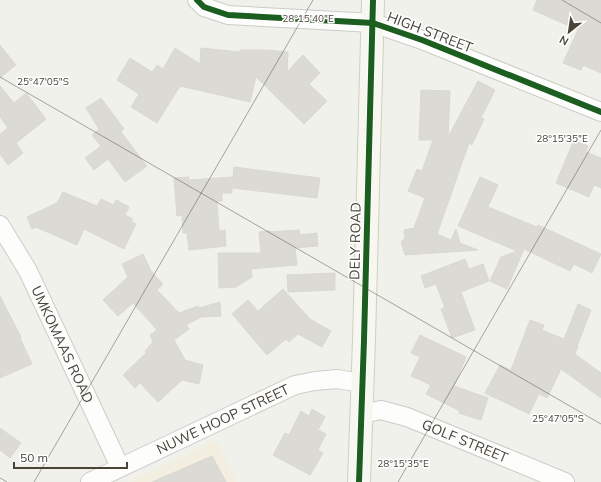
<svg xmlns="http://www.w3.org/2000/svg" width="601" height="482" viewBox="0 0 601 482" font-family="Mulish,sans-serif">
<rect width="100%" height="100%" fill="#f1f1ec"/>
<polygon fill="#f3eee0" points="216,440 237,482 130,482"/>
<g fill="#dbdad4" stroke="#d9d8d2">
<polygon points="537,0 601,0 601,73 583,65 581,70 563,63 578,30 533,10"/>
<polygon points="0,45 16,65 0,78"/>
<polygon points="175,48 200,64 201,48 240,52 240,50 267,50 288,52 287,72 303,55 320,73 309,84 327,101 304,124 256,77 250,102 180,86 157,123 131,107 139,94 117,80 130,58 152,72 157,65 163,69"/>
<polygon points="478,81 495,90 481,118 484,119 472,145 469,143 437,234 451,240 456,229 460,243 478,250 405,255 401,242 405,238 404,230 414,228 425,198 408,191 417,169 422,171 433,140 419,140 421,90 450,91 448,137"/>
<polygon points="0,86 14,103 26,93 46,119 16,143 23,153 8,165 0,154 0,134 8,128 0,117"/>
<polygon points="101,98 124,129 121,132 147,166 125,182 108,159 94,170 85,158 101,146 92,135 99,129 86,108"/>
<polygon points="574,140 588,146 586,152 601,158 601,188 594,185 589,197 556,183"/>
<polygon points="234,167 320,178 317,198 232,188 232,193 222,193 222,201 217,201 219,231 225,230 226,246 189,250 187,233 183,233 182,215 177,216 174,178 189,177 189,180 233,177"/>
<polygon points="480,177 498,185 488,207 537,227 538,225 601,254 592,273 574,264 570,271 524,249 507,289 490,281 501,257 517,251 458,226"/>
<polygon points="63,192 97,206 101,199 114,205 116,200 129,207 125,215 133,219 131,221 136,224 124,249 84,229 77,245 36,227 32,229 27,217 57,203"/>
<polygon points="299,230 300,235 317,233 318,246 295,248 297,265 251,269 252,277 236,287 219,288 218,253 261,253 259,232 271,231 271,232"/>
<polygon points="143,254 151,271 163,284 157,290 179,313 198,306 199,308 220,302 221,316 201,317 186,325 189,329 174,340 185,360 203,365 199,384 182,380 158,402 140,383 135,388 123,375 146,353 145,351 153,342 150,335 157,330 133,303 118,316 103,300 128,277 122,264"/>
<polygon points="465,259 469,269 483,264 489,281 461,292 475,330 452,338 441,309 445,308 436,284 425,288 421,276"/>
<polygon points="335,273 335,290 288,292 287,275"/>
<polygon points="283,289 310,319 331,331 322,347 298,334 289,342 286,339 267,355 232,314 248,300 258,311"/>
<polygon points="0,296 21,337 20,338 32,364 0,378"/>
<polygon points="578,304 591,310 577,346 578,346 575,354 601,373 601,398 561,369 547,398 539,394 529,414 485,393 500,365 511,370 530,320 544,325 542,330 564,339"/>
<polygon points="420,335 466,357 454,386 488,398 481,420 459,413 460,411 426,394 431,385 411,376 420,357 411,353"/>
<polygon points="312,409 325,417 318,430 326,434 318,450 323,453 310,475 273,455 285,433 289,435 301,411 309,416"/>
<polygon points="0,428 21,443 10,458 0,450"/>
<polygon points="212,456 226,482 152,482"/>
</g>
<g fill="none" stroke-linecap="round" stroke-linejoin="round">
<g stroke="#cdccc7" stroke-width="20">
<g id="street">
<polyline points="197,0 204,7 228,15 373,23 422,40 601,112"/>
<path id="s1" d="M0 225 28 271 120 467"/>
<path id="s2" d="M362 414 381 410 407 417 565 482"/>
<path id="s3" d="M90 482 295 385 315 381 337 379 362 383"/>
</g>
</g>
<g stroke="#d0cfc3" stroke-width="24">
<polyline id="secondary" points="359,482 364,340 373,0"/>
</g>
<use href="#street" stroke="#fdfdfc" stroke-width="18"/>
<use href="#secondary" stroke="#f7f6ef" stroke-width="22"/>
<g stroke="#fff" stroke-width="8">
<g id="cycleway">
<polyline points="197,0 204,7 228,15 373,23 422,40 601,112"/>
<polyline points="359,482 364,340 373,0"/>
</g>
</g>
<use href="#cycleway" stroke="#1b5e20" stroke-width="6"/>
</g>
<path fill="none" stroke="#484438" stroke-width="1" stroke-opacity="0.45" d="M562 0 601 23M0 77 601 424M0 478 7 482M34 482 313 0M398 482 601 130"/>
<g text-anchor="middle" stroke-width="3" stroke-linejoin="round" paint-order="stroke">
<g font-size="14" fill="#484438" stroke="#fff">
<text transform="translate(430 32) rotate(21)" y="5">HIGH STREET</text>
<text transform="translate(355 241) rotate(-89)" y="5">DELY ROAD</text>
<text dy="5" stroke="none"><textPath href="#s1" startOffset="135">UMKOMAAS ROAD</textPath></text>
<text dy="5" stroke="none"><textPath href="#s3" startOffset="147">NUWE HOOP STREET</textPath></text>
<text dy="5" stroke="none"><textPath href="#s2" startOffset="109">GOLF STREET</textPath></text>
</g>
</g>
<g font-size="10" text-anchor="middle" fill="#484438" stroke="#fff" stroke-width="3" stroke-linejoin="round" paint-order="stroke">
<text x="308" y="22">28°15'40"E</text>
<text x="43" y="85">25°47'05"S</text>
<text x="562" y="142">28°15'35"E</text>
<text x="558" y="422">25°47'05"S</text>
<text x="403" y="467">28°15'35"E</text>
</g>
<g transform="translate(569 32) rotate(210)" stroke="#ffffff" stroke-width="3" paint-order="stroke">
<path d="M0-3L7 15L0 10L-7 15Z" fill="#484438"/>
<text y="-6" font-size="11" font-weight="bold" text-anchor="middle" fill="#484438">N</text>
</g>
<path d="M14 462v6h113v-6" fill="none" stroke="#484438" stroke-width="2"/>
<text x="20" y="462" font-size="12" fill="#484438" stroke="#ffffff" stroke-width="3" paint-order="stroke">50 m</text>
</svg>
